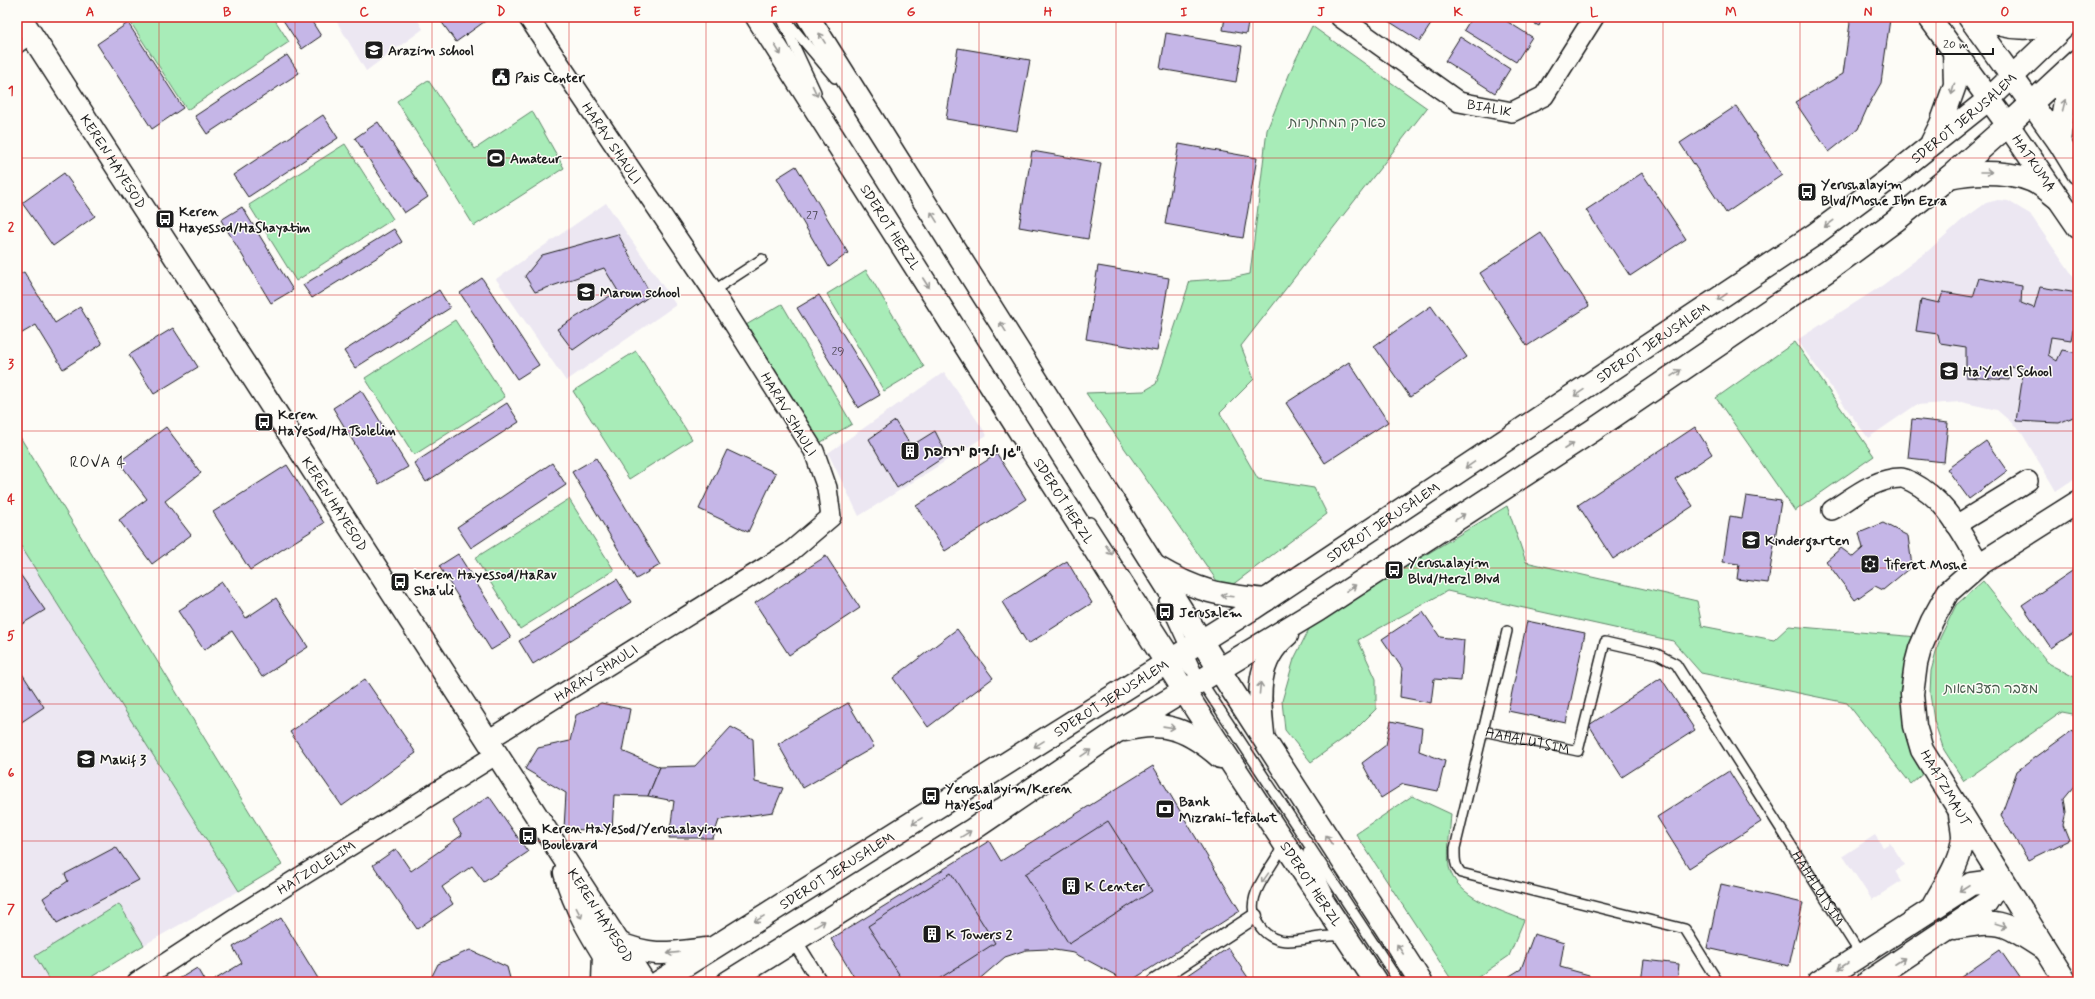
<svg xmlns="http://www.w3.org/2000/svg" width="2095" height="999" viewBox="0 0 2095 999" font-family="Mynerve,'Playpen Sans Hebrew',sans-serif">
<rect width="100%" height="100%" fill="#fdfcf7"/>
<filter id="ink" filterUnits="userSpaceOnUse"><feTurbulence type="fractalNoise" baseFrequency=".025" numOctaves="2"/><feDisplacementMap in="SourceGraphic" scale="8" xChannelSelector="R" yChannelSelector="G"/><feConvolveMatrix kernelMatrix="1 2 1 2 8 2 1 2 1" color-interpolation-filters="sRGB"/></filter>
<g filter="url(#ink)">
<g fill="#ece7f2">
<polygon points="334,17 416,17 423,29 366,71"/>
<polygon points="1998,200 2008,201 2030,214 2078,284 2078,476 2056,491 2020,430 1997,410 1961,402 1916,405 1868,438 1797,340 1883,285 1929,250 1961,221 1986,203"/>
<polygon points="606,203 676,305 566,381 496,279"/>
<polygon points="944,372 987,435 859,516 828,453"/>
<polygon points="17,540 239,891 144,945 83,982 17,982"/>
<polygon points="1875,835 1883,847 1890,843 1905,865 1895,871 1901,881 1872,900 1843,856"/>
</g>
<g fill="#a8ecb8" stroke="#62846a">
<polygon points="141,17 273,17 289,42 187,110 131,23"/>
<polygon points="1312,26 1427,108 1241,346 1254,379 1220,413 1258,479 1314,488 1327,514 1224,591 1086,393 1144,391 1156,384 1190,281 1232,278 1250,274 1267,130 1293,65"/>
<polygon points="428,80 475,149 532,111 564,168 474,226 397,101"/>
<polygon points="345,144 393,219 296,281 249,205"/>
<polygon points="866,270 924,367 884,391 827,294"/>
<polygon points="782,304 852,424 816,445 746,325"/>
<polygon points="455,320 505,397 414,455 365,378"/>
<polygon points="1795,342 1874,456 1795,511 1716,398"/>
<polygon points="636,351 692,439 629,479 573,391"/>
<polygon points="17,432 282,865 239,891 17,540"/>
<polygon points="569,499 614,570 520,629 475,558"/>
<polygon points="1507,506 1526,562 1697,601 1702,626 1774,640 1789,626 1918,637 1926,771 1911,784 1847,703 1701,673 1673,641 1447,591 1358,640 1376,679 1376,709 1354,731 1311,762 1285,730 1282,701 1294,659 1312,623"/>
<polygon points="1983,581 2049,664 2078,679 2078,715 2062,712 1964,781 1944,750 1934,721 1930,694 1931,671 1940,638 1956,605"/>
<path d="M1412 796 1451 814C1450 828 1447 854 1449 867 1456 897 1499 910 1524 920L1509 956 1471 982H1453L1356 834Z"/>
<polygon points="119,904 144,945 83,982 51,982 35,956"/>
</g>
<g fill="#c5b6e7" stroke="#1c1c1c">
<polygon points="281,17 309,17 321,36 302,49"/>
<polygon points="438,17 491,17 456,42"/>
<polygon points="1225,17 1249,17 1246,34 1223,30"/>
<polygon points="1382,17 1433,17 1435,18 1420,41"/>
<polygon points="1472,17 1500,17 1532,37 1516,62 1464,30"/>
<polygon points="1522,17 1543,17 1539,26"/>
<polygon points="1847,17 1889,17 1890,19 1881,83 1869,104 1858,129 1829,152 1795,102 1843,74 1850,23"/>
<polygon points="128,23 183,108 152,129 97,44"/>
<polygon points="1166,33 1242,46 1236,82 1160,69"/>
<polygon points="1460,37 1510,69 1495,93 1445,61"/>
<polygon points="958,48 1030,60 1017,131 946,119"/>
<polygon points="287,55 299,73 207,134 195,116"/>
<polygon points="1736,106 1782,175 1726,213 1680,143"/>
<polygon points="323,115 338,138 248,197 233,175"/>
<polygon points="378,122 428,197 404,213 355,138"/>
<polygon points="1179,144 1257,158 1243,238 1165,224"/>
<polygon points="1032,151 1101,163 1088,239 1019,227"/>
<polygon points="796,166 848,253 829,267 777,178"/>
<polygon points="64,173 95,216 53,246 22,203"/>
<polygon points="1642,173 1686,239 1630,276 1586,210"/>
<polygon points="242,207 293,290 271,303 221,220"/>
<polygon points="394,229 402,242 312,298 303,285"/>
<polygon points="1541,233 1589,306 1527,346 1480,273"/>
<polygon points="618,234 651,295 573,350 557,329 618,291 604,268 535,292 525,276 542,255"/>
<polygon points="1098,266 1169,278 1157,351 1086,339"/>
<polygon points="24,272 55,323 80,307 102,344 63,369 36,325 17,336 17,276"/>
<polygon points="482,278 539,365 517,379 460,293"/>
<polygon points="1979,278 2022,286 2021,303 2034,308 2040,287 2078,293 2078,304 2071,340 2051,337 2048,355 2057,361 2062,350 2078,353 2078,415 2059,423 2016,421 2024,368 2011,367 2009,380 1966,377 1966,347 1940,343 1938,334 1916,331 1921,299 1939,303 1943,292 1973,297"/>
<polygon points="439,290 450,308 355,368 344,351"/>
<polygon points="819,295 880,395 858,408 797,308"/>
<polygon points="1431,306 1467,357 1410,397 1374,346"/>
<polygon points="173,328 198,367 154,394 129,355"/>
<polygon points="1349,362 1388,422 1325,463 1286,403"/>
<polygon points="361,390 408,467 379,484 333,408"/>
<polygon points="507,403 519,422 426,482 414,463"/>
<polygon points="1912,419 1948,423 1944,462 1908,458"/>
<polygon points="895,421 911,446 935,431 947,455 897,488 869,439"/>
<polygon points="166,427 201,473 165,501 191,535 152,564 119,520 147,499 119,462"/>
<polygon points="1695,427 1712,454 1675,479 1693,506 1613,559 1578,505"/>
<polygon points="1986,441 2007,471 1969,499 1947,469"/>
<polygon points="727,450 776,473 748,532 699,509"/>
<polygon points="997,454 1026,499 945,551 916,506"/>
<polygon points="596,458 660,565 636,579 572,472"/>
<polygon points="552,463 566,485 471,548 457,527"/>
<polygon points="287,465 324,523 250,570 213,512"/>
<polygon points="1746,496 1781,501 1768,583 1737,579 1739,564 1723,562 1730,516 1742,518"/>
<polygon points="1883,523 1908,536 1912,566 1883,590 1875,586 1855,600 1826,561 1841,548 1853,557 1863,548 1859,533"/>
<polygon points="458,554 511,638 491,650 439,566"/>
<polygon points="826,556 860,608 789,655 755,603"/>
<polygon points="1067,561 1092,603 1028,644 1002,602"/>
<polygon points="2078,567 2078,630 2051,648 2022,605"/>
<polygon points="17,570 45,610 17,627"/>
<polygon points="617,579 631,602 533,664 519,641"/>
<polygon points="222,582 246,618 276,598 308,647 262,677 232,631 204,650 178,611"/>
<polygon points="1423,612 1440,637 1464,640 1461,681 1434,679 1431,703 1400,697 1402,668 1382,639"/>
<polygon points="1527,621 1585,633 1566,723 1508,711"/>
<polygon points="957,629 993,678 928,727 893,678"/>
<polygon points="17,666 44,707 17,725"/>
<polygon points="1661,678 1695,730 1622,777 1589,725"/>
<polygon points="365,679 416,753 342,806 290,732"/>
<polygon points="601,703 630,709 622,751 660,767 648,796 614,795 612,831 564,829 566,793 525,769 538,748 570,741 576,715"/>
<polygon points="848,703 874,747 803,788 778,744"/>
<polygon points="1391,721 1422,728 1419,751 1445,761 1438,791 1403,784 1381,798 1362,763 1386,745"/>
<polygon points="731,727 753,739 755,782 783,788 773,812 719,820 713,838 669,838 674,801 648,796 660,767 695,766"/>
<polygon points="2073,730 2078,741 2078,781 2064,798 2066,812 2063,825 2069,840 2028,860 2001,816 2017,771"/>
<polygon points="1153,766 1240,911 1129,982 1121,982 1115,975 1074,953 1048,949 1026,950 1005,957 976,982 857,982 831,939 989,841 1001,861"/>
<polygon points="1729,771 1761,822 1689,868 1657,817"/>
<polygon points="489,796 528,852 484,882 472,866 442,887 453,904 417,929 373,865 396,849 411,871 462,835 453,821"/>
<polygon points="1108,821 1152,891 1069,944 1025,874"/>
<polygon points="116,847 139,880 57,923 43,898 68,881 65,874"/>
<polygon points="951,873 995,943 934,982 904,982 868,926"/>
<polygon points="1721,884 1803,903 1789,966 1707,948"/>
<polygon points="281,918 319,980 315,982 211,982 242,963 233,947"/>
<polygon points="1534,934 1564,943 1560,967 1589,975 1588,982 1500,982 1521,969"/>
<polygon points="1228,948 1251,982 1178,982"/>
<polygon points="470,950 507,967 511,982 429,982 438,964"/>
<polygon points="2000,950 2022,982 1954,982"/>
<polygon points="1644,960 1679,964 1677,982 1641,982"/>
<polygon points="197,968 205,982 174,982"/>
</g>
<g fill="none" stroke-linecap="round" stroke-linejoin="round">
<g stroke="#1c1c1c" stroke-width="12">
<g id="service">
<polyline points="781,17 816,92"/>
<polyline points="785,19 835,78"/>
<polyline points="17,49 33,38"/>
<polyline points="713,291 762,259"/>
<polyline points="1090,522 1177,657 1196,676"/>
<polyline points="1164,601 1201,681 1399,982"/>
<polyline points="1483,731 1507,631"/>
<path d="M1283 845C1272 871 1238 899 1261 928 1267 936 1277 941 1288 941 1306 941 1322 934 1342 936"/>
<polyline points="1308,852 1328,893"/>
<path id="s1" d="M1718 982 1685 929 1461 873C1454 865 1455 858 1455 848L1483 731 1578 751 1605 642 1657 654 1676 664 1861 955"/>
</g>
</g>
<g stroke="#1c1c1c" stroke-width="17">
<g id="pedestrian">
<polyline points="794,940 820,982"/>
<polyline points="1154,982 1255,916"/>
</g>
</g>
<g stroke="#1c1c1c" stroke-width="22">
<g id="minor">
<path id="s2" d="M1340 17 1459 102 1512 112 1544 96 1594 17"/>
<path d="M1832 510C1853 497 1875 478 1901 478 1905 478 1909 481 1912 482 1947 500 1961 533 1980 564"/>
<polyline points="1956,525 2028,481"/>
<path id="s3" d="M488 740 790 552 831 517 827 488 814 451 713 291 528 17"/>
<path id="s4" d="M137 982 241 914 497 754"/>
</g>
</g>
<g stroke="#1c1c1c" stroke-width="25">
<g id="tertiary">
<path id="s5" d="M20 17 644 982"/>
<path id="s6" d="M1929 17 2008 125 2078 227"/>
<polyline points="1969,17 2059,142 2078,173"/>
<path d="M565 873C576 914 599 947 621 982"/>
<path d="M1933 906C1945 884 1961 862 1963 837 1963 830 1961 822 1960 815"/>
<path d="M1955 928C2001 920 2002 922 2041 947"/>
<polyline points="1819,982 1971,884 2001,880"/>
<polyline points="1868,982 1986,903 2001,880"/>
<polyline points="2066,982 1922,750 1915,726 1912,694 1916,664 1920,649 1932,621 1948,592 1980,564 2078,502"/>
</g>
</g>
<g stroke="#1c1c1c" stroke-width="25">
<g id="secondary">
<path id="s7" d="M757 17 1197 711 1376 982"/>
<polyline points="808,17 1229,685 1421,982"/>
<path d="M1984 17C2012 34 2040 27 2069 21"/>
<polyline points="1932,142 1941,124 1955,85 1954,50"/>
<polyline points="2059,142 2065,100 2078,71"/>
<path d="M1949 177C1976 171 2018 170 2042 186 2048 190 2053 195 2059 199"/>
<path d="M1156 567C1198 592 1219 595 1266 600"/>
<path d="M1125 730C1165 719 1190 731 1220 757"/>
<path d="M1263 734C1259 697 1255 661 1287 635"/>
<path d="M618 943C654 958 670 953 707 949"/>
<polyline points="603,982 604,954"/>
<path id="s8" d="M659 982 1252 609 1814 235 1885 182 1989 99 2074 17"/>
<polyline points="728,982 972,830 1116,732 1318,610 1592,431 1830,269 1895,221 1948,178 2008,125 2078,60"/>
</g>
</g>
<use href="#service" stroke="#fdfcf7" stroke-width="9"/>
<use href="#pedestrian" stroke="#fdfcf7" stroke-width="14"/>
<use href="#minor" stroke="#fdfcf7" stroke-width="19"/>
<use href="#tertiary" stroke="#fdfcf7" stroke-width="22"/>
<use href="#secondary" stroke="#fdfcf7" stroke-width="22"/>
</g>
<defs><path id="oneway-shaft" d="M-6 0H5M1.5-3L5.5 0L1.5 3" fill="none" stroke-width="1.6" stroke-linecap="round" stroke-linejoin="round"/></defs>
<g stroke="#989794">
<use href="#oneway-shaft" transform="translate(822 38) rotate(-122)"/>
<use href="#oneway-shaft" transform="translate(778 50) rotate(58)"/>
<use href="#oneway-shaft" transform="translate(1953 89) rotate(105)"/>
<use href="#oneway-shaft" transform="translate(815 91) rotate(65)"/>
<use href="#oneway-shaft" transform="translate(2064 105) rotate(-76)"/>
<use href="#oneway-shaft" transform="translate(1986 172)"/>
<use href="#oneway-shaft" transform="translate(934 217) rotate(-122)"/>
<use href="#oneway-shaft" transform="translate(1829 224) rotate(143)"/>
<use href="#oneway-shaft" transform="translate(926 283) rotate(57)"/>
<use href="#oneway-shaft" transform="translate(1722 297) rotate(146)"/>
<use href="#oneway-shaft" transform="translate(1003 327) rotate(-122)"/>
<use href="#oneway-shaft" transform="translate(1676 373) rotate(-34)"/>
<use href="#oneway-shaft" transform="translate(1579 393) rotate(146)"/>
<use href="#oneway-shaft" transform="translate(1569 446) rotate(-33)"/>
<use href="#oneway-shaft" transform="translate(1470 465) rotate(146)"/>
<use href="#oneway-shaft" transform="translate(1460 517) rotate(-33)"/>
<use href="#oneway-shaft" transform="translate(1109 550) rotate(57)"/>
<use href="#oneway-shaft" transform="translate(1351 588) rotate(-33)"/>
<use href="#oneway-shaft" transform="translate(1227 596) rotate(-173)"/>
<use href="#oneway-shaft" transform="translate(1260 688) rotate(-85)"/>
<use href="#oneway-shaft" transform="translate(1169 727) rotate(8)"/>
<use href="#oneway-shaft" transform="translate(1039 744) rotate(148)"/>
<use href="#oneway-shaft" transform="translate(1086 753) rotate(-34)"/>
<use href="#oneway-shaft" transform="translate(917 821) rotate(148)"/>
<use href="#oneway-shaft" transform="translate(966 834) rotate(-32)"/>
<use href="#oneway-shaft" transform="translate(1329 840) rotate(-123)"/>
<use href="#oneway-shaft" transform="translate(1265 878) rotate(125)"/>
<use href="#oneway-shaft" transform="translate(1964 888) rotate(147)"/>
<use href="#oneway-shaft" transform="translate(579 913) rotate(63)"/>
<use href="#oneway-shaft" transform="translate(759 919) rotate(148)"/>
<use href="#oneway-shaft" transform="translate(820 924) rotate(-32)"/>
<use href="#oneway-shaft" transform="translate(2001 925) rotate(18)"/>
<use href="#oneway-shaft" transform="translate(1400 949) rotate(-123)"/>
<use href="#oneway-shaft" transform="translate(673 953) rotate(174)"/>
<use href="#oneway-shaft" transform="translate(1900 961) rotate(-33)"/>
<use href="#oneway-shaft" transform="translate(1843 966) rotate(147)"/>
</g>
</g>
<path fill="none" stroke="#d62828" stroke-width="1" stroke-opacity="0.55" d="M159 17V982M295 17V982M432 17V982M569 17V982M706 17V982M842 17V982M979 17V982M1116 17V982M1253 17V982M1389 17V982M1526 17V982M1663 17V982M1800 17V982M1936 17V982M17 158H2078M17 295H2078M17 431H2078M17 568H2078M17 704H2078M17 841H2078"/>
<defs>
<g id="school-square" transform="scale(1)"><rect x="-9" y="-9" width="18" height="18" rx="4" fill="#1c1c1c" stroke="#fdfcf7"/><path d="M0-5L7-2L0 1L-7-2ZM-4 1L0 2.5L4 1V4Q0 6-4 4Z" fill="#fff"/></g>
<g id="civic-square" transform="scale(1)"><rect x="-9" y="-9" width="18" height="18" rx="4" fill="#1c1c1c" stroke="#fdfcf7"/><path d="M-.6-6.5H3V-4.5H.6V-3L4-1V1h2V6H-6V1h2V-1L-.6-3ZM-1.2 2.5V6h2.4V2.5Z" fill="#fff"/></g>
<g id="stadium-square" transform="scale(1)"><rect x="-9" y="-9" width="18" height="18" rx="4" fill="#1c1c1c" stroke="#fdfcf7"/><path d="M0-5a6.5 5 0 1 0 0 10a6.5 5 0 1 0 0-10ZM-3.5-1.8h7v3.6h-7Z" fill="#fff"/></g>
<g id="bus-square" transform="scale(1)"><rect x="-9" y="-9" width="18" height="18" rx="4" fill="#1c1c1c" stroke="#fdfcf7"/><path d="M-5-6H5V4H4V6H2V4H-2V6H-4V4H-5ZM-3.5-4V0h7V-4ZM-3.5 1.2v1.5H-2V1.2ZM2 1.2v1.5H3.5V1.2Z" fill="#fff"/></g>
<g id="building-square" transform="scale(1)"><rect x="-9" y="-9" width="18" height="18" rx="4" fill="#1c1c1c" stroke="#fdfcf7"/><path d="M-4-6H4V6H1V3H-1V6H-4ZM-2.5-4.3h1.7v1.8h-1.7ZM.8-4.3h1.7v1.8H.8ZM-2.5-1h1.7V.8h-1.7ZM.8-1h1.7V.8H.8Z" fill="#fff"/></g>
<g id="synagogue-square" transform="scale(1)"><rect x="-9" y="-9" width="18" height="18" rx="4" fill="#1c1c1c" stroke="#fdfcf7"/><path d="M0-6.5L5.6 3.2H-5.6ZM0 6.5L5.6-3.2H-5.6Z" fill="#fff"/></g>
<g id="bank-square" transform="scale(1)"><rect x="-9" y="-9" width="18" height="18" rx="4" fill="#1c1c1c" stroke="#fdfcf7"/><path d="M-6-4H6V4H-6ZM0-2.3a2.3 2.3 0 1 0 0 4.6a2.3 2.3 0 1 0 0-4.6Z" fill="#fff"/></g>
</defs>
<g fill-rule="evenodd">
<use href="#school-square" x="374" y="50"/>
<use href="#civic-square" x="501" y="77"/>
<use href="#stadium-square" x="496" y="158"/>
<use href="#bus-square" x="1807" y="192"/>
<use href="#bus-square" x="165" y="219"/>
<use href="#school-square" x="586" y="292"/>
<use href="#school-square" x="1949" y="371"/>
<use href="#bus-square" x="264" y="422"/>
<use href="#building-square" x="910" y="451"/>
<use href="#school-square" x="1751" y="540"/>
<use href="#synagogue-square" x="1870" y="564"/>
<use href="#bus-square" x="1394" y="570"/>
<use href="#bus-square" x="400" y="582"/>
<use href="#bus-square" x="1165" y="612"/>
<use href="#school-square" x="86" y="759"/>
<use href="#bus-square" x="931" y="796"/>
<use href="#bank-square" x="1165" y="809"/>
<use href="#bus-square" x="528" y="836"/>
<use href="#building-square" x="1071" y="886"/>
<use href="#building-square" x="932" y="934"/>
</g>
<g text-anchor="middle" stroke-width="3" stroke-linejoin="round" paint-order="stroke">
<g font-size="12" fill="#46424f">
<text x="812" y="219">27</text>
<text x="838" y="355">29</text>
</g>
<g font-size="14" font-weight="bold" fill="#1c1c1c" stroke="#fdfcf7" text-anchor="start">
<text x="388" y="55">Arazim school</text>
<text x="515" y="82">Pais Center</text>
<text x="510" y="163">Amateur</text>
<text x="1821" y="189">Yerushalayim<tspan x="1821" dy="16">Blvd/Moshe Ibn Ezra</tspan></text>
<text x="179" y="216">Keren<tspan x="179" dy="16">Hayessod/HaShayatim</tspan></text>
<text x="600" y="297">Marom school</text>
<text x="1963" y="376">Ha'Yovel School</text>
<text x="278" y="419">Keren<tspan x="278" dy="16">HaYesod/HaTsolelim</tspan></text>
<text x="924" y="456">גן ילדים "רחפת"</text>
<text x="1765" y="545">Kindergarten</text>
<text x="1408" y="567">Yerushalayim<tspan x="1408" dy="16">Blvd/Herzl Blvd</tspan></text>
<text x="1884" y="569">Tiferet Moshe</text>
<text x="414" y="579">Keren Hayessod/HaRav<tspan x="414" dy="16">Sha'uli</tspan></text>
<text x="1179" y="617">Jerusalem</text>
<text x="100" y="764">Makif 3</text>
<text x="945" y="793">Yerushalayim/Keren<tspan x="945" dy="16">HaYesod</tspan></text>
<text x="1179" y="806">Bank<tspan x="1179" dy="16">Mizrahi-Tefahot</tspan></text>
<text x="542" y="833">Keren HaYesod/Yerushalayim<tspan x="542" dy="16">Boulevard</tspan></text>
<text x="1085" y="891">K Center</text>
<text x="946" y="939">K Towers 2</text>
</g>
<g font-size="14" fill="#1c1c1c" stroke="#fdfcf7">
<text dy="5" stroke="none"><textPath href="#s2" startOffset="177">BIALIK</textPath></text>
<text dy="5" stroke="none"><textPath href="#s8" startOffset="1566">SDEROT JERUSALEM</textPath></text>
<text transform="translate(612 143) rotate(56)" y="5">HARAV SHAULI</text>
<text dy="5" stroke="none"><textPath href="#s5" startOffset="172">KEREN HAYESOD</textPath></text>
<text dy="5" stroke="none"><textPath href="#s6" startOffset="180">HATKUMA</textPath></text>
<text dy="5" stroke="none"><textPath href="#s7" startOffset="249">SDEROT HERZL</textPath></text>
<text dy="5" stroke="none"><textPath href="#s8" startOffset="1182">SDEROT JERUSALEM</textPath></text>
<text transform="translate(789 414) rotate(59)" y="5">HARAV SHAULI</text>
<text dy="5" stroke="none"><textPath href="#s7" startOffset="573">SDEROT HERZL</textPath></text>
<text dy="5" stroke="none"><textPath href="#s5" startOffset="580">KEREN HAYESOD</textPath></text>
<text dy="5" stroke="none"><textPath href="#s8" startOffset="858">SDEROT JERUSALEM</textPath></text>
<text dy="5" stroke="none"><textPath href="#s3" startOffset="127">HARAV SHAULI</textPath></text>
<text dy="5" stroke="none"><textPath href="#s8" startOffset="534">SDEROT JERUSALEM</textPath></text>
<text dy="5" stroke="none"><textPath href="#s1" startOffset="486">HAHALUTSIM</textPath></text>
<text transform="translate(1946 788) rotate(60)" y="5">HAATZMAUT</text>
<text dy="5" stroke="none"><textPath href="#s4" startOffset="213">HATZOLELIM</textPath></text>
<text dy="5" stroke="none"><textPath href="#s8" startOffset="210">SDEROT JERUSALEM</textPath></text>
<text dy="5" stroke="none"><textPath href="#s7" startOffset="1029">SDEROT HERZL</textPath></text>
<text dy="5" stroke="none"><textPath href="#s1" startOffset="990">HAHALUTSIM</textPath></text>
<text dy="5" stroke="none"><textPath href="#s5" startOffset="1070">KEREN HAYESOD</textPath></text>
</g>
<g font-size="14" fill="#465a4b" stroke="#fdfcf7">
<text x="1337" y="127">פארק המחתרות</text>
<text x="1991" y="693">מעבר העצמאות</text>
</g>
<g font-size="15" letter-spacing="1" fill="#1c1c1c" stroke="#fdfcf7">
<text x="98" y="467">ROVA 4</text>
</g>
</g>
<rect width="2095" height="999" fill="none" stroke="#fdfcf7" stroke-width="44"/>
<path d="M1937 48v6h56v-6" fill="none" stroke="#1c1c1c" stroke-width="2"/>
<text x="1943" y="48" font-size="12" fill="#1c1c1c" stroke="#fdfcf7" stroke-width="3" paint-order="stroke">20 m</text>
<rect x="22" y="22" width="2051" height="955" fill="none" stroke="#d62828" stroke-width="1.5"/>
<g font-size="13" text-anchor="middle" font-weight="bold" fill="#d62828">
<text x="90" y="16">A</text>
<text x="227" y="16">B</text>
<text x="364" y="16">C</text>
<text x="501" y="16">D</text>
<text x="637" y="16">E</text>
<text x="774" y="16">F</text>
<text x="911" y="16">G</text>
<text x="1048" y="16">H</text>
<text x="1184" y="16">I</text>
<text x="1321" y="16">J</text>
<text x="1458" y="16">K</text>
<text x="1594" y="16">L</text>
<text x="1731" y="16">M</text>
<text x="1868" y="16">N</text>
<text x="2005" y="16">O</text>
<text x="11" y="95">1</text>
<text x="11" y="231">2</text>
<text x="11" y="368">3</text>
<text x="11" y="504">4</text>
<text x="11" y="640">5</text>
<text x="11" y="777">6</text>
<text x="11" y="913">7</text>
</g>
</svg>
